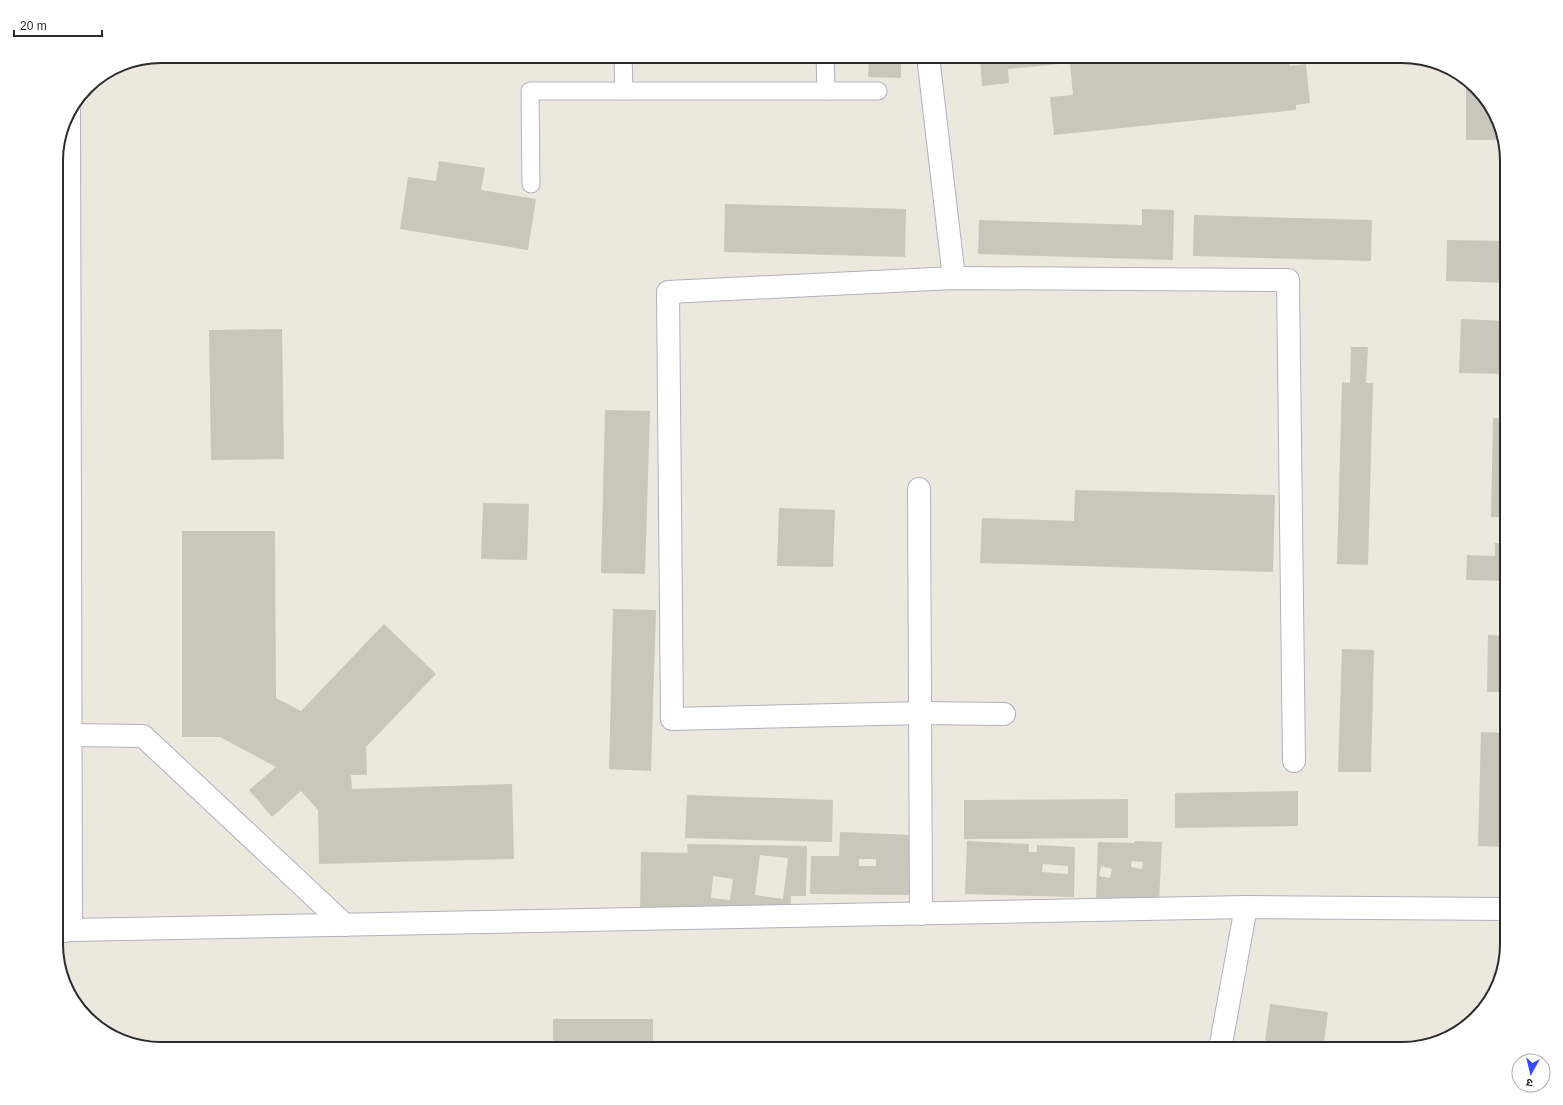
<svg xmlns="http://www.w3.org/2000/svg" width="1563" height="1105" viewBox="0 0 1563 1105" font-family="Arial,'Noto Sans Devanagari',sans-serif">
<rect width="100%" height="100%" fill="#ede8dd"/>
<g fill="#c9c6bb" fill-rule="evenodd">
<polygon points="869,56 901,56 901,78 868,77"/>
<polygon points="1014,56 1289,56 1290,66 1306,64 1310,103 1296,105 1296,110 1054,135 1050,97 1073,95 1070,63 1008,69 1009,83 982,86 980,60"/>
<polygon points="1466,80 1496,114 1502,140 1466,140"/>
<polygon points="439,161 485,168 481,190 536,199 528,250 400,229 408,177 436,181"/>
<polygon points="725,204 906,209 905,257 724,252"/>
<polygon points="1142,209 1174,210 1173,260 978,254 979,220 1142,225"/>
<polygon points="1194,215 1372,220 1371,261 1193,256"/>
<polygon points="1447,240 1507,241 1507,283 1446,281"/>
<polygon points="1461,319 1507,321 1507,374 1459,373"/>
<polygon points="282,329 284,459 211,460 209,330"/>
<polygon points="1351,347 1368,347 1366,383 1373,383 1368,565 1337,564 1342,382 1350,383"/>
<polygon points="605,410 650,411 645,574 601,573"/>
<polygon points="1493,418 1507,418 1507,518 1491,517"/>
<polygon points="1075,490 1275,495 1273,572 980,563 982,518 1074,521"/>
<polygon points="483,503 529,504 527,560 481,559"/>
<polygon points="779,508 835,510 833,567 777,566"/>
<polygon points="182,531 275,531 276,698 301,711 384,624 436,674 366,747 367,775 351,775 352,789 512,784 514,859 319,864 318,810 301,791 272,817 249,790 276,767 220,737 182,737"/>
<polygon points="1495,543 1507,543 1507,581 1466,580 1467,555 1495,556"/>
<polygon points="613,609 656,610 651,771 609,769"/>
<polygon points="1488,635 1507,636 1507,692 1487,692"/>
<polygon points="1342,649 1374,650 1371,772 1338,772"/>
<polygon points="1481,732 1507,733 1507,847 1478,846"/>
<polygon points="1298,791 1298,826 1175,828 1175,793"/>
<polygon points="687,795 833,800 832,842 685,838"/>
<polygon points="1128,799 1128,838 964,839 964,800"/>
<path d="M840 832 914 835 916 877H909V895L810 894 811 856H839ZM859 859H876V866H859Z"/>
<path d="M967 841 1029 844V852H1037V845L1075 847 1074 897 965 894ZM1043 864 1068 866V874L1042 872Z"/>
<path d="M1134 841 1162 842 1159 901 1096 898 1098 842 1134 843ZM1132 861 1143 862 1142 869 1131 867ZM1101 866 1112 869 1110 878 1099 876Z"/>
<path d="M687 844 807 846 806 896H791L790 912 640 910 641 852 688 853ZM760 855 788 858 783 899 755 895ZM713 876 733 879 730 900 711 898Z"/>
<polygon points="1270,1004 1328,1012 1323,1049 1264,1049"/>
<rect x="553" y="1019" width="100" height="30"/>
</g>
<g fill="none" stroke-linecap="round" stroke-linejoin="round">
<g stroke="#b1b1bf" stroke-width="19">
<g id="service">
<polyline points="825,56 826,91"/>
<polyline points="624,91 878,91"/>
<polyline points="531,184 530,91 624,91 623,56"/>
</g>
</g>
<g stroke="#b1b1bf" stroke-width="24">
<g id="minor">
<polyline points="928,56 954,278"/>
<polyline points="69,111 71,930"/>
<polyline points="919,489 921,914"/>
<polyline points="1004,714 921,713 672,719 668,292 954,278 1288,280 1294,761"/>
<polyline points="59,727 71,735 143,736 345,925"/>
<polyline points="1220,1049 1246,907"/>
</g>
</g>
<g stroke="#b1b1bf" stroke-width="24">
<polyline id="tertiary" points="56,932 71,930 1246,907 1507,909"/>
</g>
<use href="#service" stroke="#fff" stroke-width="17"/>
<use href="#minor" stroke="#fff" stroke-width="22"/>
<use href="#tertiary" stroke="#fff" stroke-width="22"/>
</g>
<path d="M0 0H1563V1105H0ZM161 63H1402A98 98 0 0 1 1500 161V944A98 98 0 0 1 1402 1042H161A98 98 0 0 1 63 944V161A98 98 0 0 1 161 63Z" fill="#fff" fill-rule="evenodd"/>
<path fill="none" stroke="#2b2b2b" stroke-width="2" d="M161 63H1402A98 98 0 0 1 1500 161V944A98 98 0 0 1 1402 1042H161A98 98 0 0 1 63 944V161A98 98 0 0 1 161 63Z"/>
<g transform="translate(1531 1073) rotate(188)"><circle r="19" fill="#ffffff" stroke="#aaaaaa"/>
<path d="M0-3L7 15L0 10L-7 15Z" fill="#384aff"/>
<text y="-6" font-size="11" font-weight="bold" text-anchor="middle" fill="#2b2b2b">उ</text>
</g>
<path d="M14 30v6h88v-6" fill="none" stroke="#2b2b2b" stroke-width="2"/>
<text x="20" y="30" font-size="12" fill="#2b2b2b" stroke="#ffffff" stroke-width="3" paint-order="stroke">20 m</text>
</svg>
